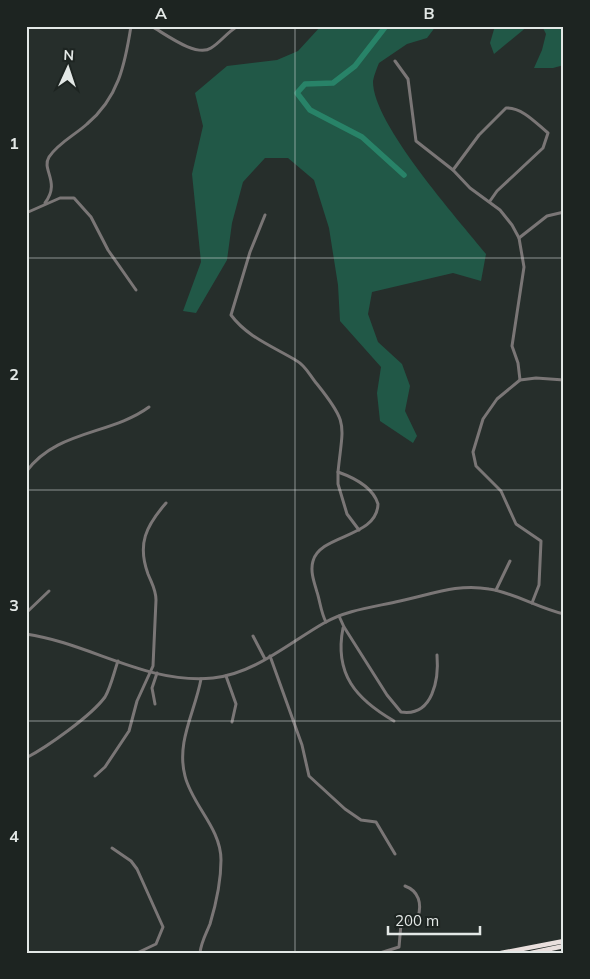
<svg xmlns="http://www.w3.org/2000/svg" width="590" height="979" viewBox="0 0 590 979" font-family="Mulish,sans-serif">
<rect width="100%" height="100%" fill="#262e2b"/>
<g fill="#215847">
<path d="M321 26H436L427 38 407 44 379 63C377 68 374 75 373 81 372 123 458 219 486 254L481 281 453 273 372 292 368 314 378 342 402 364 410 386 405 411 417 436 413 443 380 421 377 393 381 367 340 321 338 285 329 228 314 180 288 158H265L243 182 232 223 227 260 196 313 183 311 201 262 192 174 203 126 195 93 227 66 277 60 298 51Z"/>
<polygon points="495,26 528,26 494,54 490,43"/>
<polygon points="542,26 564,26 564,65 553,68 534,68 542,50 546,34"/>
</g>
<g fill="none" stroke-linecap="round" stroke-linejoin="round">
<polyline stroke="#288368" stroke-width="5.5" points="386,26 355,66 333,83 305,84 297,93 310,110 362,137 404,175"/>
<g stroke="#7a7676" stroke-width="3">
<path d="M151 26C164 33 196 58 211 48 221 42 226 33 238 26"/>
<polyline points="395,61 408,79 416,141 453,170 470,188 500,210 512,225 519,238 524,267 512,346 518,363 520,380"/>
<path d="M453 170 479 135 506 108C522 107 537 124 548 133L543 148 497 191 490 201"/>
<path d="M45 203C61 182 41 170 49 157 58 143 75 135 87 124 118 98 125 65 131 26"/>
<polyline points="26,213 60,198 74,198 91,217 108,250 136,290"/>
<path d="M265 215 250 252 231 315C247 337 274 347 297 361 306 366 310 376 317 384 349 424 343 423 338 472 355 478 373 487 378 504 377 538 320 534 313 561 310 571 314 582 317 592 320 601 321 613 326 622"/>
<polyline points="519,238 547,216 564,212"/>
<path d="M26 472C56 430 111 435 149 407"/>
<polyline points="338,472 338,484 347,514 359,530"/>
<polyline points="496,590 510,561"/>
<polyline points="532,603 539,585 541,541 516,524 501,491 476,466 473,452 483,419 497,399 520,380 536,378 564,380"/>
<polyline points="26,613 49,591"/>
<path d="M339 616 344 627 387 695 401 712C433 717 439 679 437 655"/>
<path d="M343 628C334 674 356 699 394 721"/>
<path d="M26 634C89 643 148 685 213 678 254 674 289 643 324 623 346 610 374 607 400 601 430 595 457 583 489 589 515 593 538 608 564 614"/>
<polyline points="253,636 265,659"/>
<polyline points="270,656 302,745 309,776 345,809 361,820 376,822 395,854"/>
<polyline points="226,676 236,704 232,722"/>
<polyline points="155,704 152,688 157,673"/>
<path d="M26 758C47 747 91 716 105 697 111 687 114 672 118 661"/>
<path d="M95 776 105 767 129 731 137 701 153 666 156 600C156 590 152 584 148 574 137 544 146 526 166 503"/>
<polyline points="112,848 131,861 137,869 163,927 156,944 137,953"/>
<path d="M200 953C201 942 206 934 210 924 216 904 221 881 221 860 221 828 192 805 185 776 176 742 195 712 201 679"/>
<path d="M380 953 399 947 401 924 418 917C422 904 419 891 405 886"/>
</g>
<g stroke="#e9dfdd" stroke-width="4.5">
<polyline points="501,953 564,941"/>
<polyline points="531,953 564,946"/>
</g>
</g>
<path fill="none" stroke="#e3e8e6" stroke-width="1" stroke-opacity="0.55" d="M295 26V953M26 258H564M26 490H564M26 721H564"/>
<rect width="590" height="979" fill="none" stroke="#1d2421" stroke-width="55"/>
<g transform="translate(68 68) rotate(3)" stroke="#1d2421" stroke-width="4" paint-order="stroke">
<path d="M0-4L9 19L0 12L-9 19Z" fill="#e3e8e6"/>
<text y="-8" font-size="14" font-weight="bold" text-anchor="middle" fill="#e3e8e6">N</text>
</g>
<path d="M388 926v8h92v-8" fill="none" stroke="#e3e8e6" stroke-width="2.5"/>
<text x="395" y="926" font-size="15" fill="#e3e8e6" stroke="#1d2421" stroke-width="4" paint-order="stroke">200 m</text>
<rect x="28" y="28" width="534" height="924" fill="none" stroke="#e3e8e6" stroke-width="2"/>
<g font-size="16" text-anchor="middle" font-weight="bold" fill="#e3e8e6">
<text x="161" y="19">A</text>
<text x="429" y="19">B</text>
<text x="14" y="149">1</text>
<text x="14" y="380">2</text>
<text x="14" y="611">3</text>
<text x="14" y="842">4</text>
</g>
</svg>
